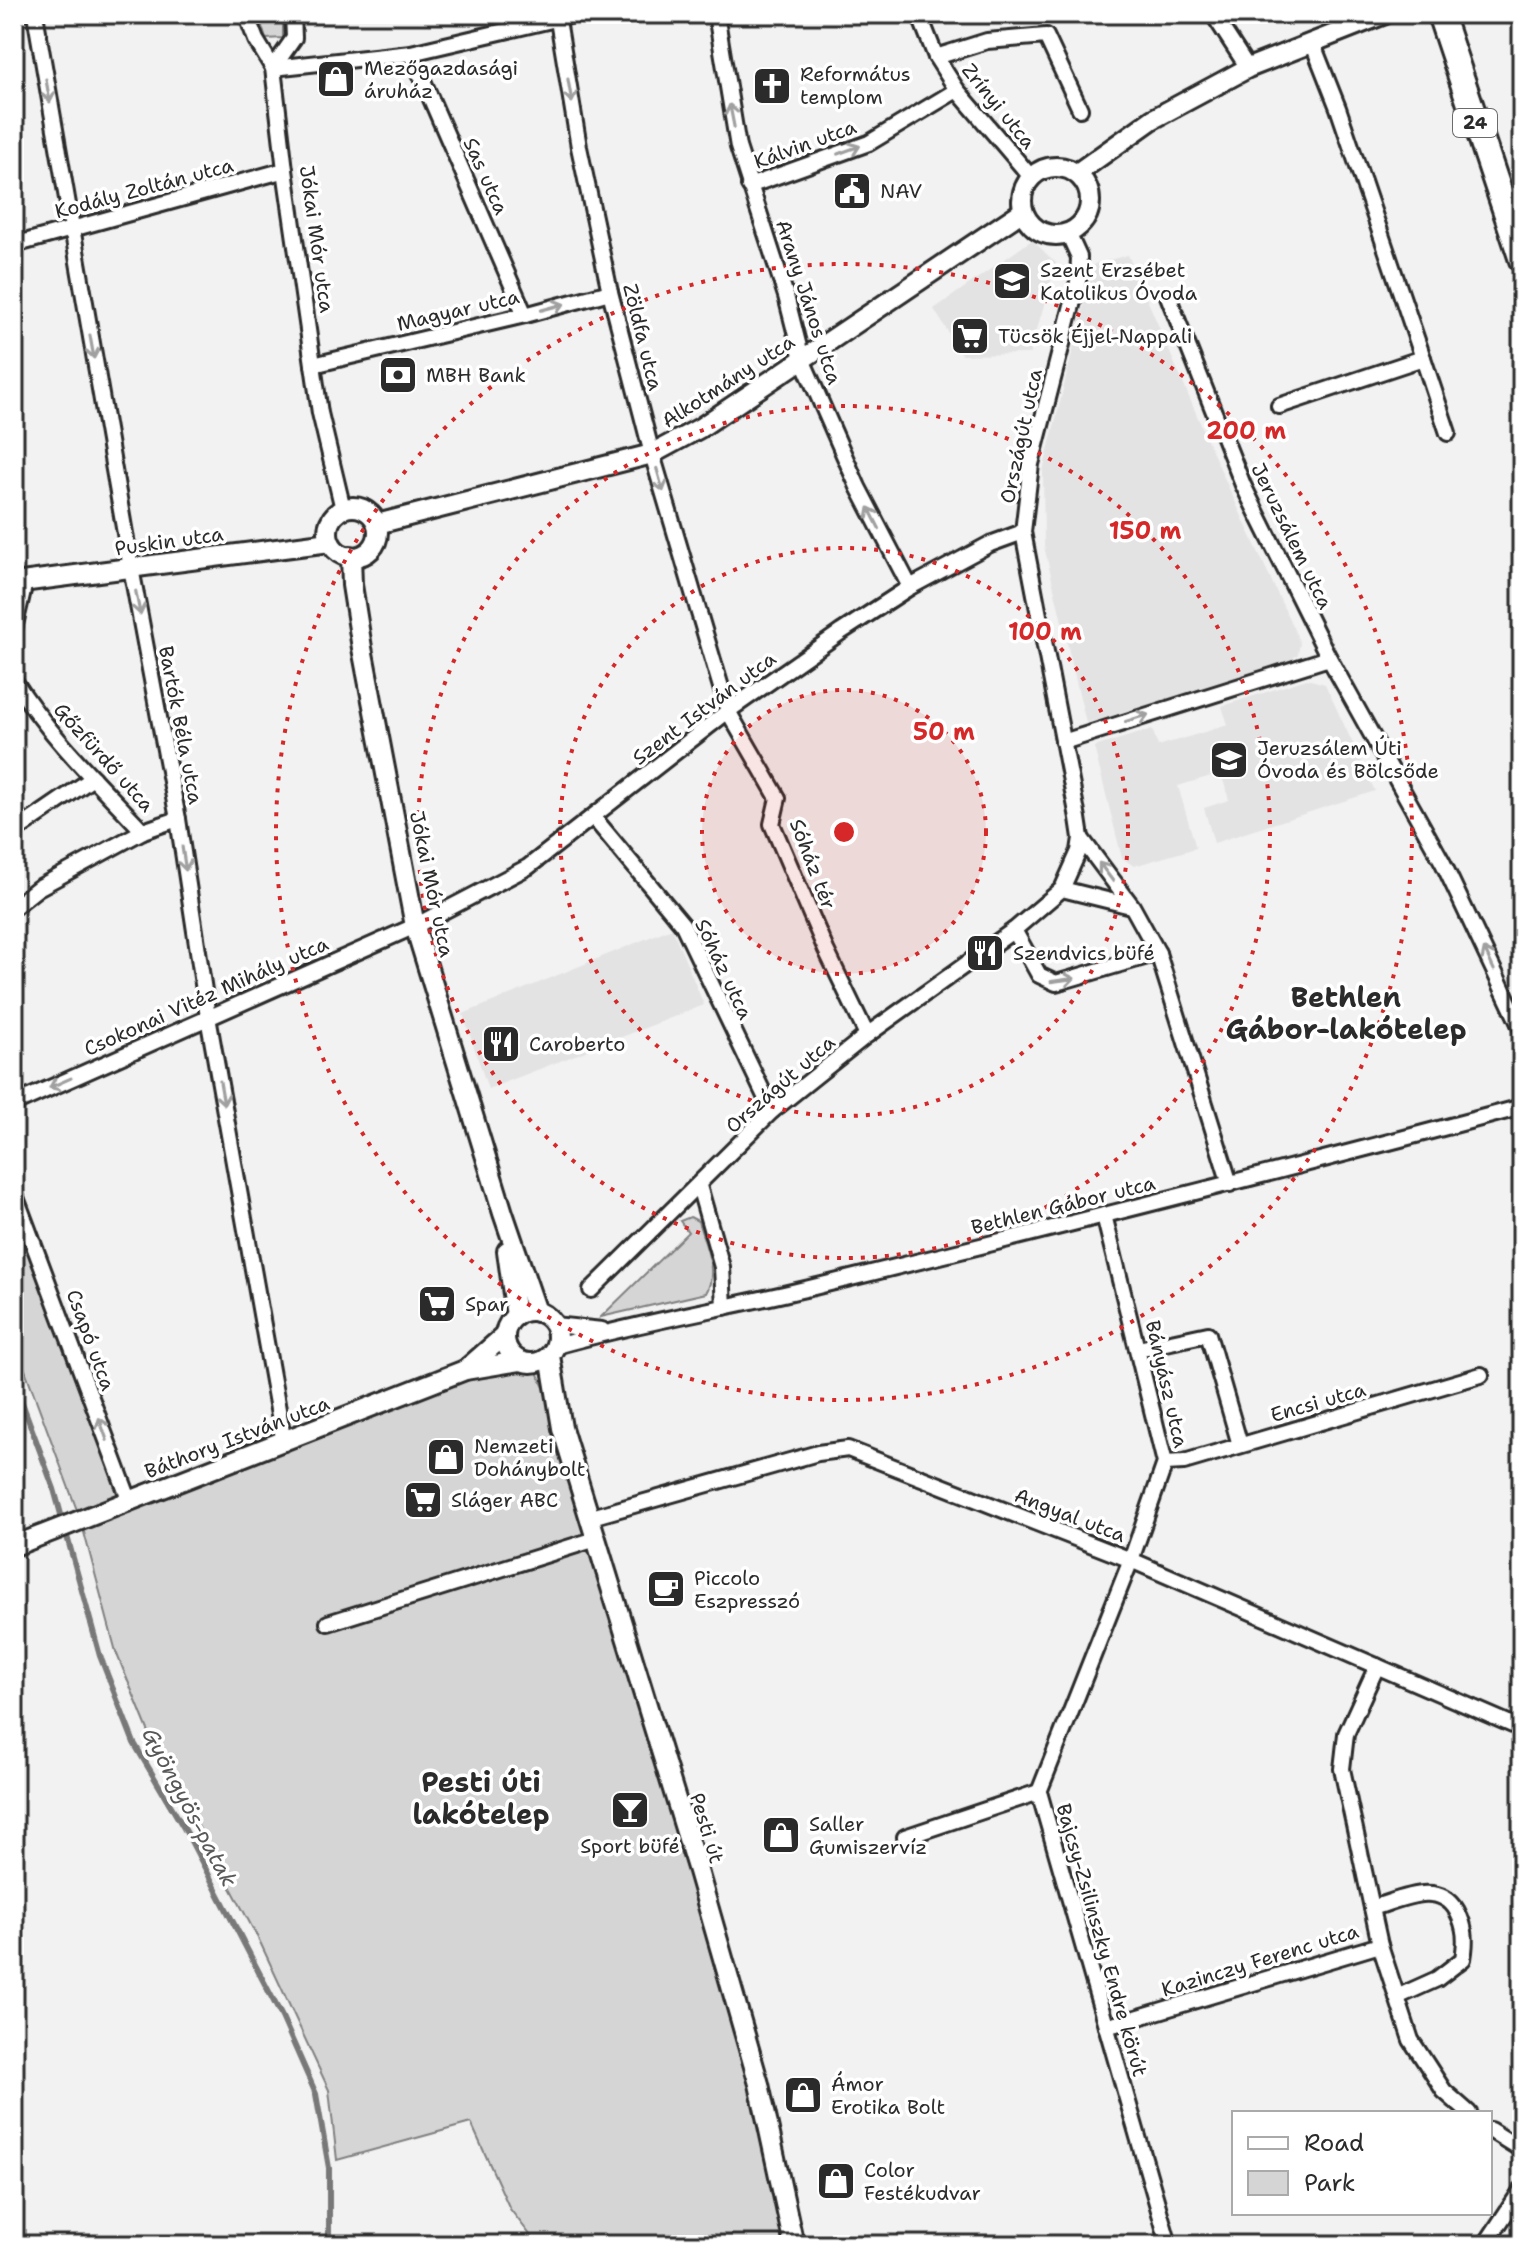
<svg xmlns="http://www.w3.org/2000/svg" width="1536" height="2259" viewBox="0 0 1536 2259" font-family="'Shantell Sans',sans-serif">
<rect width="100%" height="100%" fill="#f2f2f2"/>
<filter id="ink" filterUnits="userSpaceOnUse"><feTurbulence type="fractalNoise" baseFrequency=".0125" numOctaves="2"/><feDisplacementMap in="SourceGraphic" scale="16" xChannelSelector="R" yChannelSelector="G"/><feConvolveMatrix kernelMatrix="1 2 1 2 8 2 1 2 1" color-interpolation-filters="sRGB"/></filter>
<g filter="url(#ink)">
<g fill="#e3e3e3">
<polygon points="1032,240 1056,263 1030,354 962,355 934,309"/>
<polygon points="1128,255 1217,462 1300,643 1298,654 1286,664 1086,723 1044,546 1043,471 1094,264"/>
<polygon points="1307,679 1325,684 1375,791 1214,843 1204,808 1229,800 1221,773 1178,786 1196,848 1134,866 1122,858 1094,747 1152,729 1158,746 1228,725 1222,706"/>
<polygon points="672,928 704,1005 488,1089 463,1014"/>
</g>
<g fill="#d5d5d5" stroke="#808080" stroke-width="2">
<polygon points="258,14 283,14 283,38 266,39"/>
<polygon points="14,1191 130,1502 498,1365 533,1363 556,1414 692,1854 793,2245 538,2245 510,2209 471,2123 337,2160 329,2090 260,1942 152,1740 116,1652 81,1521 14,1340"/>
<path d="M690 1217 698 1221C704 1243 719 1271 706 1293L601 1317 688 1232 680 1221Z"/>
</g>
<g fill="none" stroke-linecap="round" stroke-linejoin="round">
<polyline stroke="#787878" stroke-width="6" points="14,1381 54,1489 100,1656 134,1743 188,1835 282,2017 316,2094 329,2168 329,2245"/>
<g stroke="#2b2b2b" stroke-width="20">
<g id="minor">
<polyline points="35,14 131,568 178,819 208,1017 284,1443"/>
<polyline points="246,14 256,40 273,68 285,170 320,413 343,509"/>
<polyline points="557,14 579,147 610,292 652,454 728,711 778,798 772,824 826,950 867,1035"/>
<polyline points="716,14 738,147 786,296 802,359 858,487 910,587"/>
<polyline points="919,14 936,57 957,90 1031,177"/>
<polyline points="1213,14 1248,68"/>
<polyline points="411,53 525,315"/>
<polyline points="936,57 987,41 1046,36 1080,109"/>
<polyline points="273,68 411,53 577,14"/>
<polyline points="273,68 294,38 293,14"/>
<polyline points="749,186 869,143 957,90"/>
<polyline points="14,245 285,170"/>
<polyline points="1168,296 1243,485 1329,658 1443,863 1522,1030"/>
<polyline points="1423,358 1448,433"/>
<polyline points="313,365 525,315 610,292"/>
<polyline points="1279,406 1423,358 1338,108 1312,42"/>
<polyline points="14,629 25,582"/>
<path d="M14 680C49 736 98 783 143 831L178 819"/>
<polyline points="1063,742 1329,658"/>
<polyline points="594,818 683,925 772,1111"/>
<polyline points="14,832 93,778"/>
<polyline points="1081,838 1132,906 1158,953 1230,1184"/>
<polyline points="1062,889 1131,906"/>
<polyline points="14,907 38,888 143,831"/>
<polyline points="1014,930 1039,975 1056,983 1158,953"/>
<polyline points="14,1104 415,926 528,867 728,711 841,632 910,587 990,544 1023,532"/>
<polyline points="699,1186 722,1267 724,1307"/>
<polyline points="14,1192 130,1502"/>
<polyline points="1104,1215 1165,1463 1131,1560 1039,1792 1169,2245"/>
<polyline points="591,1290 772,1111 867,1035 1014,930 1062,889 1079,851 1081,838 1078,818 1023,532 1031,464 1078,282 1079,257 1068,233"/>
<polyline points="554,1325 602,1330"/>
<path d="M556 1346C643 1321 733 1307 822 1285 1056 1228 1289 1169 1522 1107"/>
<polyline points="1138,1349 1208,1334 1240,1445"/>
<polyline points="1165,1463 1184,1462 1481,1375"/>
<polyline points="588,1518 818,1453 848,1449 1131,1560 1522,1729"/>
<polyline points="328,1623 596,1539"/>
<polyline points="1377,1666 1346,1734 1342,1769 1380,1945 1411,2040 1444,2091 1469,2113"/>
<polyline points="905,1837 1039,1792"/>
<path d="M1372 1908C1400 1900 1439 1879 1457 1911 1466 1928 1466 1941 1463 1959L1437 1979 1397 1997"/>
<polyline points="1106,2027 1380,1945"/>
<polyline points="1490,2130 1522,2150"/>
<polyline points="1485,2245 1522,2189"/>
</g>
</g>
<g stroke="#2b2b2b" stroke-width="24">
<g id="tertiary">
<circle cx="1056" cy="201" r="34"/>
<polyline points="1077,173 1153,119 1248,68 1385,14"/>
<circle cx="353" cy="532" r="25"/>
<polyline points="377,524 652,454 700,428 1023,211"/>
<polyline points="351,556 352,585 362,648 415,926 503,1213 537,1312"/>
<polyline points="14,583 330,542"/>
<polyline points="507,1251 516,1316"/>
<circle cx="531" cy="1337" r="26"/>
<polyline points="550,1356 562,1428 698,1871 759,2084 794,2245"/>
<polyline points="465,1370 505,1335"/>
<polyline points="14,1546 465,1370 520,1361"/>
</g>
</g>
<g stroke="#2b2b2b" stroke-width="30">
<polyline id="primary" points="1440,14 1522,260"/>
</g>
<use href="#minor" stroke="#fff" stroke-width="14"/>
<use href="#tertiary" stroke="#fff" stroke-width="18"/>
<use href="#primary" stroke="#fff" stroke-width="24"/>
</g>
<defs><path id="oneway-shaft" d="M-6 0H5M1.5-3L5.5 0L1.5 3" fill="none" stroke-width="1.6" stroke-linecap="round" stroke-linejoin="round" transform="scale(2)"/></defs>
<g stroke="#a0a0a0">
<use href="#oneway-shaft" transform="translate(48 91) rotate(80)"/>
<use href="#oneway-shaft" transform="translate(570 91) rotate(80)"/>
<use href="#oneway-shaft" transform="translate(732 116) rotate(-101)"/>
<use href="#oneway-shaft" transform="translate(849 150) rotate(-20)"/>
<use href="#oneway-shaft" transform="translate(553 307) rotate(-15)"/>
<use href="#oneway-shaft" transform="translate(92 347) rotate(80)"/>
<use href="#oneway-shaft" transform="translate(660 480) rotate(74)"/>
<use href="#oneway-shaft" transform="translate(874 518) rotate(-117)"/>
<use href="#oneway-shaft" transform="translate(138 603) rotate(79)"/>
<use href="#oneway-shaft" transform="translate(1137 718) rotate(-17)"/>
<use href="#oneway-shaft" transform="translate(184 859) rotate(81)"/>
<use href="#oneway-shaft" transform="translate(1106 872) rotate(-127)"/>
<use href="#oneway-shaft" transform="translate(1489 959) rotate(-115)"/>
<use href="#oneway-shaft" transform="translate(1063 980) rotate(-8)"/>
<use href="#oneway-shaft" transform="translate(60 1083) rotate(156)"/>
<use href="#oneway-shaft" transform="translate(222 1093) rotate(80)"/>
<use href="#oneway-shaft" transform="translate(103 1429) rotate(-110)"/>
</g>
</g>
<circle cx="844" cy="832" r="142" fill="#d62828" fill-opacity=".12"/>
<g fill="none" stroke="#d62828" stroke-width="4" stroke-dasharray="4 8">
<circle cx="844" cy="832" r="142"/>
<circle cx="844" cy="832" r="284"/>
<circle cx="844" cy="832" r="426"/>
<circle cx="844" cy="832" r="568"/>
</g>
<defs>
<g id="shop-square" transform="scale(2)"><rect x="-9" y="-9" width="18" height="18" rx="4" fill="#2b2b2b" stroke="#fff"/><path d="M-5-2.5h2.3a2.7 3.5 0 0 1 5.4 0H5L5.5 6h-11ZM-1.5-2.5h3a1.5 2.3 0 0 0-3 0Z" fill="#fff"/></g>
<g id="church-square" transform="scale(2)"><rect x="-9" y="-9" width="18" height="18" rx="4" fill="#2b2b2b" stroke="#fff"/><path d="M-1.2-6h2.4v3.5h3.3v2.4h-3.3V6h-2.4V-.1h-3.3v-2.4h3.3Z" fill="#fff"/></g>
<g id="civic-square" transform="scale(2)"><rect x="-9" y="-9" width="18" height="18" rx="4" fill="#2b2b2b" stroke="#fff"/><path d="M-.6-6.5H3V-4.5H.6V-3L4-1V1h2V6H-6V1h2V-1L-.6-3ZM-1.2 2.5V6h2.4V2.5Z" fill="#fff"/></g>
<g id="school-square" transform="scale(2)"><rect x="-9" y="-9" width="18" height="18" rx="4" fill="#2b2b2b" stroke="#fff"/><path d="M0-5L7-2L0 1L-7-2ZM-4 1L0 2.5L4 1V4Q0 6-4 4Z" fill="#fff"/></g>
<g id="supermarket-square" transform="scale(2)"><rect x="-9" y="-9" width="18" height="18" rx="4" fill="#2b2b2b" stroke="#fff"/><path d="M-6-5.5h2.5l.6 2H6L4.5 2H-2.5L-4.4-4H-6ZM-1.5 3.2a1.3 1.3 0 1 0 .1 0ZM3 3.2a1.3 1.3 0 1 0 .1 0Z" fill="#fff"/></g>
<g id="bank-square" transform="scale(2)"><rect x="-9" y="-9" width="18" height="18" rx="4" fill="#2b2b2b" stroke="#fff"/><path d="M-6-4H6V4H-6ZM0-2.3a2.3 2.3 0 1 0 0 4.6a2.3 2.3 0 1 0 0-4.6Z" fill="#fff"/></g>
<g id="restaurant-square" transform="scale(2)"><rect x="-9" y="-9" width="18" height="18" rx="4" fill="#2b2b2b" stroke="#fff"/><path d="M-5-6h1v4h1v-4h1v4h1v-4h1v5L-1.5 .5V6h-2V.5L-5-1ZM5-6V6H3V1.5H1.5Q1.5-4 5-6Z" fill="#fff"/></g>
<g id="cafe-square" transform="scale(2)"><rect x="-9" y="-9" width="18" height="18" rx="4" fill="#2b2b2b" stroke="#fff"/><path d="M-5.5-4.5H6V0H3Q3 3.5 0 3.5H-2.5Q-5.5 3.5-5.5 0ZM3-3.2v2h1.7v-2ZM-6 4.5H4V6H-6Z" fill="#fff"/></g>
<g id="bar-square" transform="scale(2)"><rect x="-9" y="-9" width="18" height="18" rx="4" fill="#2b2b2b" stroke="#fff"/><path d="M-6-5H6L.8 .8V4.5H3.5V6h-7V4.5H-.8V.8Z" fill="#fff"/></g>
</defs>
<g fill-rule="evenodd">
<use href="#shop-square" x="336" y="79"/>
<use href="#church-square" x="772" y="86"/>
<use href="#civic-square" x="852" y="191"/>
<use href="#school-square" x="1012" y="281"/>
<use href="#supermarket-square" x="970" y="336"/>
<use href="#bank-square" x="398" y="375"/>
<use href="#school-square" x="1229" y="760"/>
<use href="#restaurant-square" x="985" y="953"/>
<use href="#restaurant-square" x="501" y="1044"/>
<use href="#supermarket-square" x="437" y="1304"/>
<use href="#shop-square" x="446" y="1457"/>
<use href="#supermarket-square" x="423" y="1500"/>
<use href="#cafe-square" x="666" y="1589"/>
<use href="#bar-square" x="630" y="1810"/>
<use href="#shop-square" x="781" y="1835"/>
<use href="#shop-square" x="803" y="2095"/>
<use href="#shop-square" x="836" y="2181"/>
</g>
<g text-anchor="middle" stroke-width="7" stroke-linejoin="round" paint-order="stroke">
<rect fill="#fff" stroke="#6b6b6b" stroke-width="2" x="1453" y="109" width="44" height="28" rx="6"/>
<g font-size="18" font-weight="bold" fill="#2b2b2b">
<text x="1475" y="129">24</text>
</g>
<g font-size="20" fill="#2b2b2b" stroke="#fff" text-anchor="start">
<text x="364" y="75">Mezőgazdasági<tspan x="364" dy="23">áruház</tspan></text>
<text x="800" y="81">Református<tspan x="800" dy="23">templom</tspan></text>
<text x="880" y="198">NAV</text>
<text x="1040" y="277">Szent Erzsébet<tspan x="1040" dy="23">Katolikus Óvoda</tspan></text>
<text x="998" y="343">Tücsök Éjjel-Nappali</text>
<text x="426" y="382">MBH Bank</text>
<text x="1257" y="755">Jeruzsálem Úti<tspan x="1257" dy="23">Óvoda és Bölcsőde</tspan></text>
<text x="1013" y="960">Szendvics büfé</text>
<text x="529" y="1051">Caroberto</text>
<text x="465" y="1311">Spar</text>
<text x="474" y="1453">Nemzeti<tspan x="474" dy="23">Dohánybolt</tspan></text>
<text x="451" y="1507">Sláger ABC</text>
<text x="694" y="1585">Piccolo<tspan x="694" dy="23">Eszpresszó</tspan></text>
<text x="809" y="1831">Saller<tspan x="809" dy="23">Gumiszervíz</tspan></text>
<text x="630" y="1853" text-anchor="middle">Sport büfé</text>
<text x="831" y="2091">Ámor<tspan x="831" dy="23">Erotika Bolt</tspan></text>
<text x="864" y="2177">Color<tspan x="864" dy="23">Festékudvar</tspan></text>
</g>
<g font-size="20" fill="#2b2b2b" stroke="#fff">
<text transform="translate(999 106) rotate(51)" y="7">Zrínyi utca</text>
<text transform="translate(805 144) rotate(-20)" y="7">Kálvin utca</text>
<text transform="translate(486 176) rotate(66)" y="7">Sas utca</text>
<text transform="translate(144 188) rotate(-15)" y="7">Kodály Zoltán utca</text>
<text transform="translate(317 239) rotate(82)" y="7">Jókai Mór utca</text>
<text transform="translate(809 302) rotate(72)" y="7">Arany János utca</text>
<text transform="translate(458 310) rotate(-13)" y="7">Magyar utca</text>
<text transform="translate(643 337) rotate(76)" y="7">Zöldfa utca</text>
<text transform="translate(728 381) rotate(-33)" y="7">Alkotmány utca</text>
<text transform="translate(1021 436) rotate(-78)" y="7">Országút utca</text>
<text transform="translate(1292 536) rotate(64)" y="7">Jeruzsálem utca</text>
<text transform="translate(169 541) rotate(-8)" y="7">Puskin utca</text>
<text transform="translate(704 708) rotate(-37)" y="7">Szent István utca</text>
<text transform="translate(181 725) rotate(79)" y="7">Bartók Béla utca</text>
<text transform="translate(104 757) rotate(48)" y="7">Gőzfürdő utca</text>
<text transform="translate(813 864) rotate(69)" y="7">Sóház tér</text>
<text transform="translate(432 884) rotate(78)" y="7">Jókai Mór utca</text>
<text transform="translate(724 969) rotate(65)" y="7">Sóház utca</text>
<text transform="translate(206 996) rotate(-24)" y="7">Csokonai Vitéz Mihály utca</text>
<text transform="translate(780 1084) rotate(-41)" y="7">Országút utca</text>
<text transform="translate(1063 1205) rotate(-14)" y="7">Bethlen Gábor utca</text>
<text transform="translate(91 1340) rotate(70)" y="7">Csapó utca</text>
<text transform="translate(1167 1384) rotate(77)" y="7">Bányász utca</text>
<text transform="translate(1318 1402) rotate(-16)" y="7">Encsi utca</text>
<text transform="translate(237 1437) rotate(-21)" y="7">Báthory István utca</text>
<text transform="translate(1070 1515) rotate(21)" y="7">Angyal utca</text>
<text transform="translate(707 1828) rotate(73)" y="7">Pesti út</text>
<text transform="translate(1102 1940) rotate(74)" y="7">Bajcsy-Zsilinszky Endre körút</text>
<text transform="translate(1260 1960) rotate(-17)" y="7">Kazinczy Ferenc utca</text>
</g>
<g font-size="22" font-style="italic" fill="#585858" stroke="#fff">
<text transform="translate(190 1807) rotate(62)" y="8">Gyöngyös-patak</text>
</g>
<g font-size="28" font-weight="bold" fill="#2b2b2b" stroke="#fff">
<text x="1346" y="1007">Bethlen<tspan x="1346" dy="32">Gábor-lakótelep</tspan></text>
<text x="481" y="1792">Pesti úti<tspan x="481" dy="32">lakótelep</tspan></text>
</g>
</g>
<circle cx="844" cy="832" r="12" fill="#d62828" stroke="#fff" stroke-width="4"/>
<g font-size="24" text-anchor="middle" font-weight="bold" fill="#d62828" stroke="#fff" stroke-width="7" stroke-linejoin="round" paint-order="stroke">
<text x="1246" y="439">200 m</text>
<text x="1145" y="539">150 m</text>
<text x="1045" y="640">100 m</text>
<text x="944" y="740">50 m</text>
</g>
<rect width="1536" height="2259" fill="none" stroke="#fff" stroke-width="48"/>
<rect x="24" y="24" width="1488" height="2211" fill="none" stroke="#2b2b2b" stroke-width="3" filter="url(#ink)"/>
<rect x="1232" y="2111" width="260" height="104" fill="#ffffff" stroke="#aaaaaa" stroke-width="2"/>
<rect x="1248" y="2137" width="40" height="12" fill="#ffffff" stroke="#aaaaaa" stroke-width="2"/>
<text x="1304" y="2151" font-size="24" fill="#2b2b2b">Road</text>
<rect x="1248" y="2171" width="40" height="24" fill="#d5d5d5" stroke="#aaaaaa" stroke-width="2"/>
<text x="1304" y="2191" font-size="24" fill="#2b2b2b">Park</text>
</svg>
